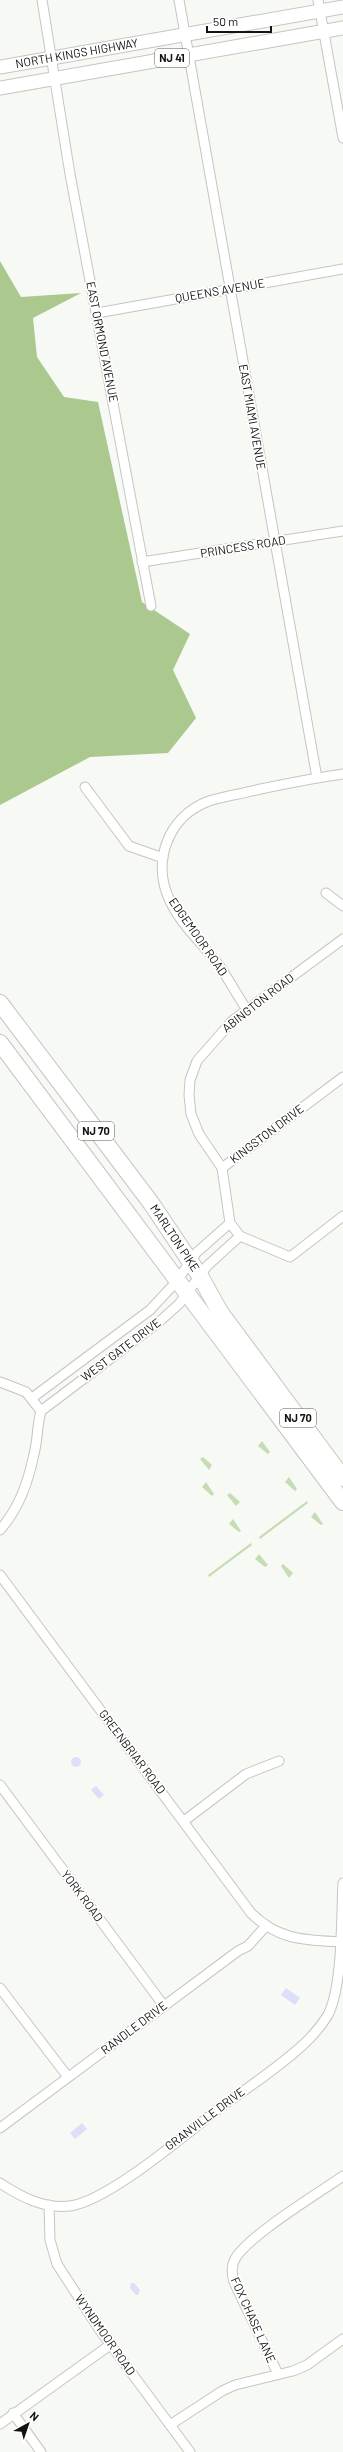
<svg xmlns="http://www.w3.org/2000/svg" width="343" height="2452" viewBox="0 0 343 2452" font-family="Barlow,sans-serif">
<rect width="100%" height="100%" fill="#f7f9f4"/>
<g fill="#c6dcb2">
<polygon points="262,1441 270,1452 268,1454 258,1446"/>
<polygon points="203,1457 212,1465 209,1470 200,1459"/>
<polygon points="289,1477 297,1489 295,1491 285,1482"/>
<polygon points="206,1482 214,1494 212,1496 202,1487"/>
<polygon points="230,1493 240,1502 236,1506 227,1495"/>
<polygon points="307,1501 308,1503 260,1539 259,1537"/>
<polygon points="315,1512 323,1524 321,1525 311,1517"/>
<polygon points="233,1519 241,1531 239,1532 229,1524"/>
<polygon points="251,1543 252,1545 209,1577 208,1575"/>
<polygon points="259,1554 268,1565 265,1567 255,1559"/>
<polygon points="283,1564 293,1573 289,1578 281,1566"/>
</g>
<polygon fill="#abc88f" points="0,261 21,297 81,293 33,318 37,357 64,397 98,402 142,602 190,634 173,670 196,718 168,753 90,757 0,805"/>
<g fill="#dbdff8">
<circle cx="76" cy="1762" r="5"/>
<polygon points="96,1786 104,1795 99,1799 91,1790"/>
<polygon points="286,1988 300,1998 295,2005 281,1995"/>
<polygon points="82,2123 87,2129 75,2139 70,2133"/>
<polygon points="131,2283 134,2283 140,2290 138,2295 136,2295 130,2288"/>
</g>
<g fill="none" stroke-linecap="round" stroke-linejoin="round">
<g stroke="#c4c6c1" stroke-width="11">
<g id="street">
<polyline points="42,0 70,174 151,606"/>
<polyline points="179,0 317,778"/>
<polyline points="318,0 343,138"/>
<polyline points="97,313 343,269"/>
<polyline points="142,562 343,531"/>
<polyline points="85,787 129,846 163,858"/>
<polyline points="326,893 343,906"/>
<polyline points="343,939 232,1021 197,1061 190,1080 189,1095 191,1114 199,1134 222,1168 230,1223 240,1236 290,1257 343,1216"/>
<path d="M247 1010C237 995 228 978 218 964 202 943 181 925 170 901 151 862 168 816 209 801 224 796 241 794 256 790 285 784 314 778 343 774"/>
<polyline points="222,1168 343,1077"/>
<path d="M0 1382 26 1392 41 1411C37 1425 38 1439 34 1454 28 1483 19 1508 0 1530"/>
<polyline points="32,1398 150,1310 177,1281 196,1253 230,1223"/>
<polyline points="41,1411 160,1321 179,1304 207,1266 240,1236"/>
<path d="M0 1575 251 1913C279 1941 306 1940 343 1942"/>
<polyline points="0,1785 164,2006"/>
<polyline points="184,1821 246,1774 279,1761"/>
<polyline points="0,1988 68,2077"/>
<polyline points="0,2128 238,1951 248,1946 265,1927"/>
<path d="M0 2183C21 2197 44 2209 70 2206 109 2201 188 2132 221 2107 246 2089 273 2071 296 2051 308 2041 320 2028 328 2015 343 1985 341 1919 343 1883"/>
<polyline points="49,2205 50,2240 57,2264 99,2329 190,2452"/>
<path d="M278 2374 234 2282C232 2275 231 2268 234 2261 244 2238 319 2193 343 2176"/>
<polyline points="13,2413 41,2452"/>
<polyline points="0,2424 110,2345"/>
<polyline points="170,2425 222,2391 235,2385 293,2371 307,2365 343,2339"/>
</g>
</g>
<g stroke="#c4c6c1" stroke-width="15">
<g id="primary">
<path id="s1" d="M0 67 343 7"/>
<polyline points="0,88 343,28"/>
</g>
</g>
<g stroke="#c4c6c1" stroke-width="18">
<g id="highway">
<path id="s2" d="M0 1003 151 1203 200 1276 220 1312 343 1478"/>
<polyline points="0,1043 343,1502"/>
</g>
</g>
<use href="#street" stroke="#fff" stroke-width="9"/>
<use href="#primary" stroke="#fff" stroke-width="13"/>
<use href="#highway" stroke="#fff" stroke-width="16"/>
</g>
<g text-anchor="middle" stroke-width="3.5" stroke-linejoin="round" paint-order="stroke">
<g fill="#fff" stroke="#5a5a59" stroke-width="1">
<rect x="155" y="49" width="34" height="18" rx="3"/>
<rect x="78" y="1122" width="36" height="18" rx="3"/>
<rect x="280" y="1409" width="36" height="18" rx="3"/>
</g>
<g font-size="11" font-weight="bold" fill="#131412">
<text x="172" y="62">NJ 41</text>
<text x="96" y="1135">NJ 70</text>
<text x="298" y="1422">NJ 70</text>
</g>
<g font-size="12" fill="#131412" stroke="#fff">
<text dy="4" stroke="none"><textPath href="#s1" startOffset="78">NORTH KINGS HIGHWAY</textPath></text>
<text transform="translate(220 291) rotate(-10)" y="4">QUEENS AVENUE</text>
<text transform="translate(102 342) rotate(79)" y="4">EAST ORMOND AVENUE</text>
<text transform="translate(252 417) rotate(80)" y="4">EAST MIAMI AVENUE</text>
<text transform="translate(243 547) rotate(-9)" y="4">PRINCESS ROAD</text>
<text transform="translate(198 937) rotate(55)" y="4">EDGEMOOR ROAD</text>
<text transform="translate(258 1003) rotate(-38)" y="4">ABINGTON ROAD</text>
<text transform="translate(267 1134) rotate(-37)" y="4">KINGSTON DRIVE</text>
<text dy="4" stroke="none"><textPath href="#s2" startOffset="293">MARLTON PIKE</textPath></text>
<text transform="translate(121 1350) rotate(-37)" y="4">WEST GATE DRIVE</text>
<text transform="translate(132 1752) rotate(53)" y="4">GREENBRIAR ROAD</text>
<text transform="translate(82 1896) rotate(53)" y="4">YORK ROAD</text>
<text transform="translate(134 2028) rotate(-37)" y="4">RANDLE DRIVE</text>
<text transform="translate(205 2119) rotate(-37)" y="4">GRANVILLE DRIVE</text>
<text transform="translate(253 2320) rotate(66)" y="4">FOX CHASE LANE</text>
<text transform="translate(105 2335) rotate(55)" y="4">WYNDMOOR ROAD</text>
</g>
</g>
<g transform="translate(28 2424) rotate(40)" stroke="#ffffff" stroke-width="3" paint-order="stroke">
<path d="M0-3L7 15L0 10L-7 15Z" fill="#131412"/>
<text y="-6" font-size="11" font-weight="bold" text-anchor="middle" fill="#131412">N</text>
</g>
<path d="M207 26v6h64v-6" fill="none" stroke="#131412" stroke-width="2"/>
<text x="213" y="26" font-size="12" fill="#131412" stroke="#ffffff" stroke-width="3" paint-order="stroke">50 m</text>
</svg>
